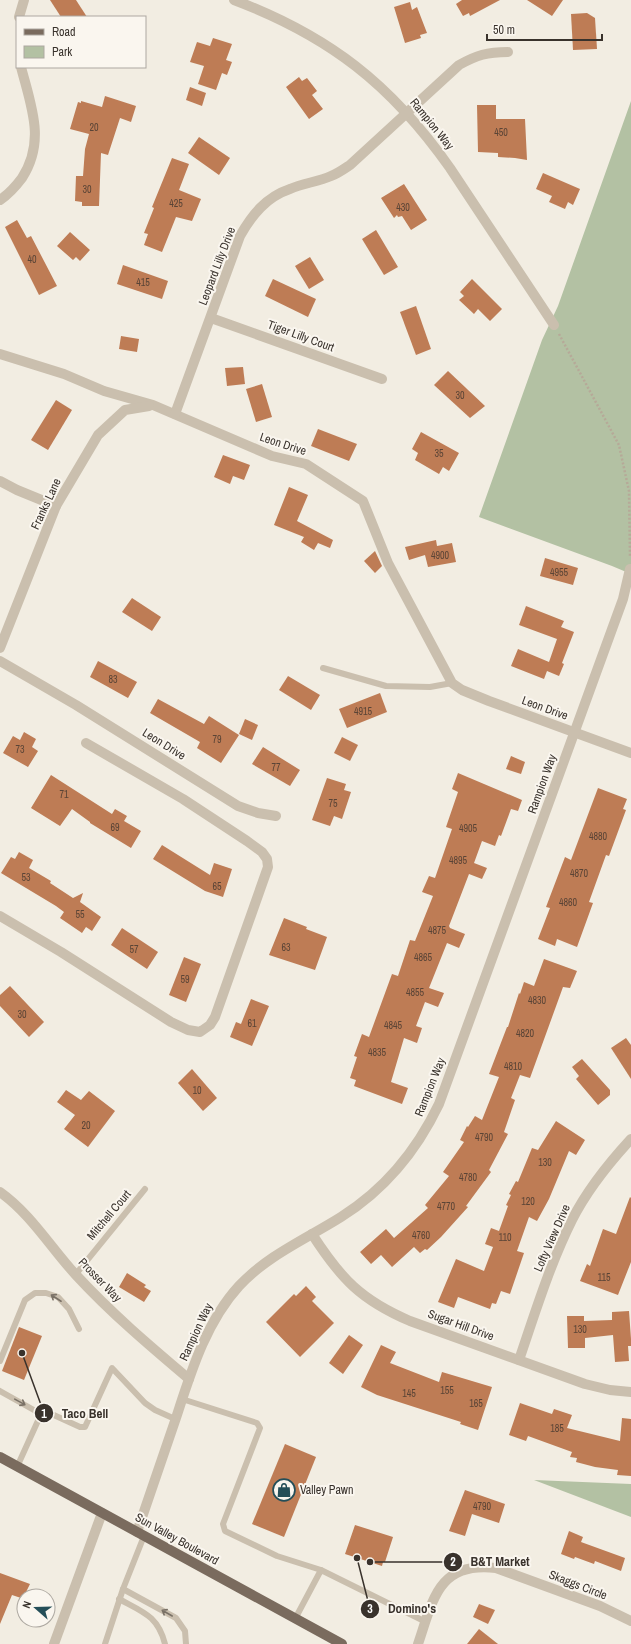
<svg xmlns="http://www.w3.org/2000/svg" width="631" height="1644" viewBox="0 0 631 1644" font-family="'Archivo Narrow',sans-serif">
<rect width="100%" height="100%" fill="#f2ede2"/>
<g fill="#b3c1a3">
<polygon points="631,101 631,574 612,566 479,517 542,340 558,306"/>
<polygon points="534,1480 631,1484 631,1517"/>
</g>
<g fill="#be7c55">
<polygon points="50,0 76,0 87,17 61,17"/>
<polygon points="462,0 500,0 470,16 469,13 463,16 456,4"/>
<polygon points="527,0 563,0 552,16"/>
<polygon points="410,2 412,10 417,7 427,33 420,35 421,38 405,43 394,7"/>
<polygon points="587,13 595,18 597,49 573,50 571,14"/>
<polygon points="213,38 232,44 226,60 232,62 227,75 222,73 216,90 198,84 204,66 190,62 197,42 210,46"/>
<polygon points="299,77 302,81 307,78 317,91 312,95 323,109 309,119 286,87"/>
<polygon points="190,87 206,93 202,106 186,100"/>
<polygon points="105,96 136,106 131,122 120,118 108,155 101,153 99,206 82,206 82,202 75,201 76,176 83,176 85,149 89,134 70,129 78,102 81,103 81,101 102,107"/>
<polygon points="477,105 496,105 496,119 525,119 527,160 515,158 498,157 498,153 478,152"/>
<polygon points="199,137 230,158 219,175 188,153"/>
<polygon points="172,158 189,164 179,190 201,199 192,221 176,217 162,252 144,245 148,234 144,233 154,208 152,207"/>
<polygon points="543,173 580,189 573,205 568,202 565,209 549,202 552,196 536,189"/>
<polygon points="404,184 427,220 411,230 402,216 398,217 397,215 394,218 381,198"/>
<polygon points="17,220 27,238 31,236 57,286 39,295 5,227"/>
<polygon points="376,230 398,267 384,275 362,239"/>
<polygon points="70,232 90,250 80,261 76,257 73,260 57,246"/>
<polygon points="310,257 324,280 309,289 295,266"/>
<polygon points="123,265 168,281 162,299 117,284"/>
<polygon points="273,279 316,299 308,317 265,296"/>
<polygon points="472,279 502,309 490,321 478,309 474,314 459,300 464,296 460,292"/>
<polygon points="416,306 431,349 416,355 400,312"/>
<polygon points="121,336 139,339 137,352 119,349"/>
<polygon points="243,367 245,384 227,386 225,368"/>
<polygon points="448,371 485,406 470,418 434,385"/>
<polygon points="262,384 272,417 256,422 246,389"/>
<polygon points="56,400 72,410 48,450 31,440"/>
<polygon points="318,429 357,444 349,461 311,446"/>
<polygon points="421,432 459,453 449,471 443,467 439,474 415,460 418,453 412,449"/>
<polygon points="223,455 250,465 244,480 233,476 230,484 214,477"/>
<polygon points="289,487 308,495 297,521 333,540 330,548 318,543 314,550 301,542 304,537 274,525"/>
<polygon points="436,540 437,546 452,543 456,562 428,567 425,555 409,560 405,547"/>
<polygon points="375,551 382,566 375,573 364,561"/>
<polygon points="545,558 578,568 573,585 540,576"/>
<polygon points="132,598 161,617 152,631 122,612"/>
<polygon points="526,606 564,621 561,627 574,632 562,663 564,664 559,676 547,671 544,679 511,666 518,649 549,662 557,639 519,625"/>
<polygon points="98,661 137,682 128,698 90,677"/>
<polygon points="288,676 320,695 311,710 279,690"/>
<polygon points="380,693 387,712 347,728 339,709"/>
<polygon points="158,699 204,724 209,716 239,735 221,763 197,748 200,742 150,713"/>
<polygon points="245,719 258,725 252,740 239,734"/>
<polygon points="24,732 36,739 32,747 38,751 28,767 3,753 13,736 20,740"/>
<polygon points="342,737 358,745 350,761 334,753"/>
<polygon points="263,747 300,770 290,786 252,764"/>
<polygon points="511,756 525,762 521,774 506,769"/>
<polygon points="458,773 522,800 518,811 511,809 501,836 499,835 495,846 482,841 474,863 487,868 482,879 469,874 449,926 450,928 465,934 459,948 447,943 429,988 444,993 438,1007 425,1002 416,1026 422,1028 417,1043 404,1038 391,1082 408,1088 402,1104 354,1086 356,1080 350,1078 357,1057 354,1056 362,1034 369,1037 392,974 398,976 410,940 415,941 433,896 422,892 429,876 435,878 452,829 446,827 458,792 452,789"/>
<polygon points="51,775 112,814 115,809 127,816 124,821 141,831 131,848 90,823 90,822 72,809 60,826 31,808"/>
<polygon points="327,778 346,784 344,790 351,792 342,819 334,816 330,826 312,820"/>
<polygon points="598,788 627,799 623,809 626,810 609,856 606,855 589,902 593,903 577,947 557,939 555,946 538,939 550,908 546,907 565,857 571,860"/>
<polygon points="162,845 210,875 214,863 232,869 223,897 205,891 153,859"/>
<polygon points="19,852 33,860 29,868 51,881 50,883 73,898 83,893 80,902 101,917 92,931 86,927 82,933 60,918 64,912 56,906 1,873 11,857 15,859"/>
<polygon points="284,918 307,927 306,929 327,937 315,970 269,955"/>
<polygon points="122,928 158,952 147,969 111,945"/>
<polygon points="184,957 201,964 186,1002 169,995"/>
<polygon points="544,959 577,971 570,988 563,987 530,1078 520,1075 511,1098 515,1100 504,1132 508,1134 489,1170 491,1172 466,1206 468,1207 441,1237 427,1250 425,1249 420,1253 414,1247 392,1267 381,1255 371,1264 360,1252 386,1229 394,1238 428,1208 425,1205 449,1176 443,1172 464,1142 460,1140 467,1126 468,1127 475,1116 482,1120 499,1077 489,1074 507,1027 508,1027 519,993 520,994 524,982 534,986"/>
<polygon points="10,986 44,1022 29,1037 0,1006 0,995"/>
<polygon points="251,999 269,1006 252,1046 230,1037 236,1022 241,1024"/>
<polygon points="626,1038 631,1045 631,1079 611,1048"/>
<polygon points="582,1059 610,1090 610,1095 598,1105 576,1079 579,1076 572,1067"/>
<polygon points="192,1069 217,1098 203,1111 178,1083"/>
<polygon points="66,1090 81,1100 89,1091 115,1111 88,1147 64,1129 75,1115 57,1102"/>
<polygon points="556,1121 585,1140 576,1155 569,1151 549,1199 537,1221 529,1217 517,1251 524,1253 510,1294 501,1291 496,1304 492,1303 490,1309 458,1297 454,1308 438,1302 456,1259 484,1271 493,1247 485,1244 491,1228 499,1231 508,1206 506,1205 511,1195 509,1194 516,1181 518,1182 532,1148 538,1150"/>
<polygon points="630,1197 631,1198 631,1262 618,1295 580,1281 587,1264 590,1266 603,1229 616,1234"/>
<polygon points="127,1273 146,1285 144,1287 151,1291 144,1302 119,1287"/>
<polygon points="306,1286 316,1297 312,1301 334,1323 300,1357 266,1322 294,1294 296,1296"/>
<polygon points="629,1311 631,1339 631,1346 628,1346 629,1361 615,1362 613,1335 585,1338 585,1348 568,1348 567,1316 584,1316 584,1321 612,1320 612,1312"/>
<polygon points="19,1327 42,1336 24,1380 2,1371"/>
<polygon points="349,1335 363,1345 343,1374 329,1363"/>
<polygon points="381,1345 396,1352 390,1363 439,1382 442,1372 492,1387 478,1430 460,1424 461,1422 377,1395 361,1387"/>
<polygon points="520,1403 552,1414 554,1409 572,1415 567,1428 620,1441 622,1418 631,1419 631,1476 617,1475 618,1470 595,1467 576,1462 577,1458 570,1457 572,1452 528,1436 526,1441 509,1435"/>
<polygon points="285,1444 316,1457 284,1537 252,1524"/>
<polygon points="465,1490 505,1504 499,1523 472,1514 465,1536 449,1531"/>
<polygon points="355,1525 393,1537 385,1562 383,1562 382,1566 345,1554"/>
<polygon points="569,1531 583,1537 581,1542 625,1558 621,1571 595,1561 594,1564 575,1557 574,1559 561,1554"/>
<polygon points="0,1573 30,1584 24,1596 24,1599 12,1595 0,1624"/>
<polygon points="479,1604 495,1610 488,1624 473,1617"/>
<polygon points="479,1629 498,1644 467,1644"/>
</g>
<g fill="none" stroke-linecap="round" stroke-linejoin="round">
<polyline stroke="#b6a998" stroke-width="2.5" stroke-dasharray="2 2" stroke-linecap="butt" points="559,334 619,445 629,491 630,557"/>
<g stroke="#cabfae" stroke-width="6">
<polyline points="323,668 386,686 430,687 452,683"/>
<polyline points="76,1274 145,1189"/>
<polyline points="0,1361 25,1300 35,1293 46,1293 58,1297 69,1309 79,1329"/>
<polyline points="0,1391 41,1414"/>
<polyline points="182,1399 257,1423 260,1428 223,1524 225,1531 277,1556 321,1570"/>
<polyline points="17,1467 41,1414 45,1411 80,1427 85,1427 112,1368 145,1403 155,1410 175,1419"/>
<polyline points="123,1589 176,1618 185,1631 186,1644"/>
<path d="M119 1599C143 1612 158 1616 165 1644"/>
<polyline points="295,1619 321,1570 426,1622"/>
<polyline points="105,1644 123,1589 144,1536"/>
</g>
<g stroke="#cabfae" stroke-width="10">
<path d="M234 0C329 36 391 84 450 168L554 325"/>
<polyline points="19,17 24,0"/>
<path d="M0 200C9 194 16 186 22 178 46 141 31 106 21 67"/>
<polyline points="211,318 382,379"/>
<polyline points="0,354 64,374 104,391 153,405 272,456 306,464 363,501 388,563 452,683 462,690 489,701 631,753"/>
<path d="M175 414 240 236C252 215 266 197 290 189 303 183 318 182 331 176 337 174 344 169 350 165L459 65C477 55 487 52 508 52"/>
<polyline points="0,481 17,490 56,506"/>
<polyline points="0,648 56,506 98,435 125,410 149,406"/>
<polyline points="0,661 76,705 238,806 258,813 276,816"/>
<polyline points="0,916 61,952 171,1022 188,1030 200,1032 210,1025 215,1017 268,867 267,859 262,852 247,841 183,799 86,743"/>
<path d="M0 1192C31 1214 51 1248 76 1275 111 1313 150 1346 189 1379"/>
<path d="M312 1234C341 1279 361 1300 410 1321L585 1384 610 1390 631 1392"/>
<path d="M519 1360C535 1313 550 1264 572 1220 587 1190 608 1164 631 1139"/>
<path d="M137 1532C150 1494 163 1456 176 1418 191 1372 206 1322 239 1286 268 1255 306 1239 341 1217 384 1190 417 1150 439 1104L623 599 630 569"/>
<polyline points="54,1644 102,1513"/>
<path d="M418 1644C433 1600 438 1561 496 1568L600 1606 631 1621"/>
</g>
<polyline stroke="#7a6b5e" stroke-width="10" points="0,1457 342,1644"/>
</g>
<defs><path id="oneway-shaft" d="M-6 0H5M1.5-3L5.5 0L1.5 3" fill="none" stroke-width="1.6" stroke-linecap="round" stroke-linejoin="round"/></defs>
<g stroke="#7a7166">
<use href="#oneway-shaft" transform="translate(56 1298) rotate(-147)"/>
<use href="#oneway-shaft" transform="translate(20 1402) rotate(29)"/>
<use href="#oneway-shaft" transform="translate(167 1613) rotate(-150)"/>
</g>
<defs>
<g id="shop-ring" transform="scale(1.15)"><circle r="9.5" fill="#faf6ef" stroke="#244e58" stroke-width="1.5"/><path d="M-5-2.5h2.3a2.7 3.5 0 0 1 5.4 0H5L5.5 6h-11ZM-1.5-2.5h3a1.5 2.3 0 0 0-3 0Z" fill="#244e58"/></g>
</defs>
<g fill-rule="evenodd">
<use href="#shop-ring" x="284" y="1490"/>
</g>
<g text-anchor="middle" stroke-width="4" stroke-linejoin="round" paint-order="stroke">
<g font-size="10" fill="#5a4436">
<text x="94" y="131">20</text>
<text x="501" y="136">450</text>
<text x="87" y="193">30</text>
<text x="176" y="207">425</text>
<text x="403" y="211">430</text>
<text x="32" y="263">40</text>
<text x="143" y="286">415</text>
<text x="460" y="399">30</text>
<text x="439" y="457">35</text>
<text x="440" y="559">4900</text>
<text x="559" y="576">4955</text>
<text x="113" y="683">83</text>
<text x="363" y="715">4915</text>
<text x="217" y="743">79</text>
<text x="20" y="753">73</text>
<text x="276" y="771">77</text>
<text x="64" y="798">71</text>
<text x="333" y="807">75</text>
<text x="115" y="831">69</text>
<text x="468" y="832">4905</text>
<text x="598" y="840">4880</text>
<text x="458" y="864">4895</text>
<text x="579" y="877">4870</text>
<text x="26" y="881">53</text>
<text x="217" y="890">65</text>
<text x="568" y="906">4860</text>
<text x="80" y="918">55</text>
<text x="437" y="934">4875</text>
<text x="286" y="951">63</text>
<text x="134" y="953">57</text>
<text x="423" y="961">4865</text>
<text x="185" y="983">59</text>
<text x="415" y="996">4855</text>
<text x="537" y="1004">4830</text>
<text x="22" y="1018">30</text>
<text x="252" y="1027">61</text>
<text x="393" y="1029">4845</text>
<text x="525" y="1037">4820</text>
<text x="377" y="1056">4835</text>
<text x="513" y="1070">4810</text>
<text x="197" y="1094">10</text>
<text x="86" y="1129">20</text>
<text x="484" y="1141">4790</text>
<text x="545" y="1166">130</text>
<text x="468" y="1181">4780</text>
<text x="528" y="1205">120</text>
<text x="446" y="1210">4770</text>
<text x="421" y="1239">4760</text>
<text x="505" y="1241">110</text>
<text x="604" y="1281">115</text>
<text x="580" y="1333">130</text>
<text x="447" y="1394">155</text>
<text x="409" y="1397">145</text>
<text x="476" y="1407">165</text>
<text x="557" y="1432">185</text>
<text x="482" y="1510">4790</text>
</g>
<g font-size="12" fill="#39322c" stroke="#faf6ef">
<text transform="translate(432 124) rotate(51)" y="4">Rampion Way</text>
<text transform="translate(217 266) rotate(-69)" y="4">Leopard Lilly Drive</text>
<text transform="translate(301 336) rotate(20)" y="4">Tiger Lilly Court</text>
<text transform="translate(283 444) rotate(18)" y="4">Leon Drive</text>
<text transform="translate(46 504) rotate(-65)" y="4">Franks Lane</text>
<text transform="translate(545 708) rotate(20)" y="4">Leon Drive</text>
<text transform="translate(164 744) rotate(32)" y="4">Leon Drive</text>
<text transform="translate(542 784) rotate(-70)" y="4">Rampion Way</text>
<text transform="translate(430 1087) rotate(-68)" y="4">Rampion Way</text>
<text transform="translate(109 1215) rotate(-50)" y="4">Mitchell Court</text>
<text transform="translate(552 1238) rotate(-66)" y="4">Lofty View Drive</text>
<text transform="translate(100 1280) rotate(46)" y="4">Prosser Way</text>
<text transform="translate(461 1325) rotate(20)" y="4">Sugar Hill Drive</text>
<text transform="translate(196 1332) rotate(-65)" y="4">Rampion Way</text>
<text transform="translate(177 1539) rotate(29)" y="4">Sun Valley Boulevard</text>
<text transform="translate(578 1585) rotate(21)" y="4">Skaggs Circle</text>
</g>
<g font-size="12" fill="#39322c" stroke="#faf6ef" text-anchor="start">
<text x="300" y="1494">Valley Pawn</text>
</g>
</g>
<path fill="none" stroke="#39322c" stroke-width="1.5" d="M22 1353L44 1413M370 1562L453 1562M357 1558L370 1609"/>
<g fill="#39322c" stroke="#faf6ef" stroke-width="1.5">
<circle cx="22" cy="1353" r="4"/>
<circle cx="370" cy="1562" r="4"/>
<circle cx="357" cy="1558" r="4"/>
<circle cx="44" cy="1413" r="10"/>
<circle cx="453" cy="1562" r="10"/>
<circle cx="370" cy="1609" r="10"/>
</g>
<g font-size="12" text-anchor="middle" font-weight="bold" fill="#fff">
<text x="44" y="1418">1</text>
<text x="453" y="1566">2</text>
<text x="370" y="1613">3</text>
</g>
<g font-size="13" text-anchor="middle" font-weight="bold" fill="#39322c" stroke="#faf6ef" stroke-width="4" stroke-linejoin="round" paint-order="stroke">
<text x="85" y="1418">Taco Bell</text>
<text x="500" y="1566">B&amp;T Market</text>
<text x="412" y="1613">Domino's</text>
</g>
<rect x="16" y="16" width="130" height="52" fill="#faf6ef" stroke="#ada8a1"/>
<rect x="24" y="29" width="20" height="6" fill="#7a6b5e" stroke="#ada8a1"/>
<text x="52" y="36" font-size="12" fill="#39322c">Road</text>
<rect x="24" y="46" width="20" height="12" fill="#b3c1a3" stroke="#ada8a1"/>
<text x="52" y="56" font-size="12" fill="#39322c">Park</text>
<g transform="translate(36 1608) rotate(290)"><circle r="19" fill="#faf6ef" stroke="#ada8a1"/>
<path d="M0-3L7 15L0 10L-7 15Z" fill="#244e58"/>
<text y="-6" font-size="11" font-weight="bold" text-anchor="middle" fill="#39322c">N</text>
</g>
<path d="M487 34v6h115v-6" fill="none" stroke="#39322c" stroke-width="2"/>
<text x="493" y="34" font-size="12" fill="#39322c" stroke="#faf6ef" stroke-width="3" paint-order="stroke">50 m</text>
</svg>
